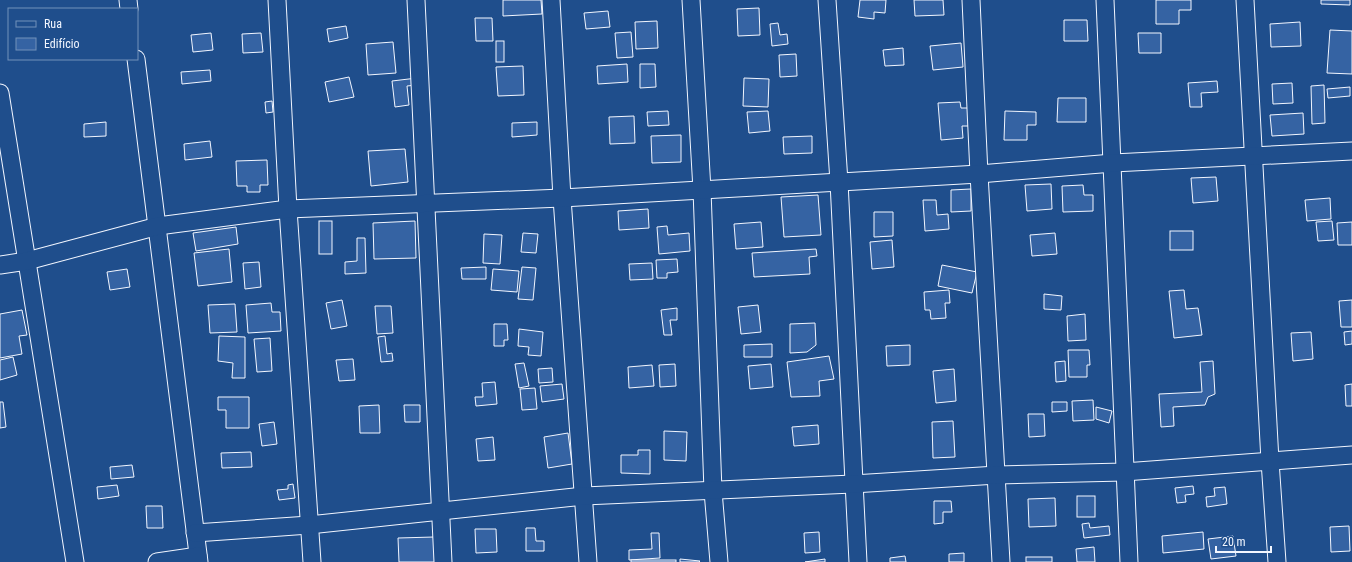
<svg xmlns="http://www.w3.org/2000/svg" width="1352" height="562" viewBox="0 0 1352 562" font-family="'Roboto Condensed',sans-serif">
<rect width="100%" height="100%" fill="#1f4e8c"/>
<g fill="#3563a3" stroke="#f2f6ff">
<polygon points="503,0 541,0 542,14 503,16"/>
<polygon points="860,0 886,0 885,13 874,12 874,19 858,17"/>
<polygon points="914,0 943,0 944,15 915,16"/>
<polygon points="1156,0 1191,0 1191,10 1179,10 1179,24 1156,24"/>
<polygon points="1321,0 1350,0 1350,5 1321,4"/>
<polygon points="759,8 760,35 738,36 737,9"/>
<polygon points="608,11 610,27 586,29 584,13"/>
<polygon points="475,18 492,18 493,41 476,41"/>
<polygon points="1064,20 1087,20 1088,41 1064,41"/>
<polygon points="657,21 658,48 636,49 635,22"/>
<polygon points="1300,22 1301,46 1271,47 1270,24"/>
<polygon points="778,23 780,35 787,34 788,44 772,46 770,24"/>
<polygon points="346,26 348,38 329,42 327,29"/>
<polygon points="1330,30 1352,31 1352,74 1327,73"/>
<polygon points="631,32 633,57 617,58 615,33"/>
<polygon points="211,33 213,50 193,52 191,35"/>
<polygon points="261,33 263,52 243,53 242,34"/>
<polygon points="1138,33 1161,33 1161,53 1139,53"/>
<rect x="496" y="41" width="8" height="21"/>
<polygon points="393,42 396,73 368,75 366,44"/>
<polygon points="961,43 963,67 933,70 930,46"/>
<polygon points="903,48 904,65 885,66 883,50"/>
<polygon points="796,54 797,76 780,77 779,55"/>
<polygon points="627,64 628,82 598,84 597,66"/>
<polygon points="640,64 655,64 656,87 640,88"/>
<polygon points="523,66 524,95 498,96 496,67"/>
<polygon points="210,70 211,81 182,84 181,72"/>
<polygon points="349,77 354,97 329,102 325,82"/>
<polygon points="417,78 417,85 407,86 409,105 395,107 392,81"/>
<polygon points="744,78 769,79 768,107 743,106"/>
<polygon points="1217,81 1218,92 1201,93 1202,107 1190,107 1188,83"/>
<polygon points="1292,83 1293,103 1273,104 1272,84"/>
<polygon points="1324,85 1325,123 1312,124 1311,86"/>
<polygon points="1350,87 1350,96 1328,98 1327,89"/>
<polygon points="1058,98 1086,98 1086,122 1057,122"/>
<polygon points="272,101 273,112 266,113 265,102"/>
<polygon points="960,102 961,108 969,108 971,126 962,126 963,138 941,140 938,103"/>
<polygon points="668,111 669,125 648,126 647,112"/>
<polygon points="768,111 770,131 749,133 747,112"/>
<polygon points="1005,111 1036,112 1036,125 1027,125 1027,140 1004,140"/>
<polygon points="1303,113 1304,134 1272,136 1270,115"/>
<polygon points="634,116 635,143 610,144 609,117"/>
<polygon points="106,122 106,136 84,137 84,124"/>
<polygon points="537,122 537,135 512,137 512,123"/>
<polygon points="681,135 681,162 652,163 651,136"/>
<polygon points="812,136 812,153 784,154 783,137"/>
<polygon points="210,141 212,157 185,160 184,144"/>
<polygon points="405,149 408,182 371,186 368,151"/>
<polygon points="267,160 268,185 260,185 260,192 247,192 247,186 237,186 236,161"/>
<polygon points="1216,177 1218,201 1193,203 1191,178"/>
<polygon points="1051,184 1052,209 1027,211 1025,185"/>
<polygon points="1083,185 1084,195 1093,195 1093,211 1063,212 1062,186"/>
<polygon points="971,189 971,211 951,212 951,190"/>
<polygon points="818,195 821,235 784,237 781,197"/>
<polygon points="1330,198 1331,219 1307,221 1305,200"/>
<polygon points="923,200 936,200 937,215 948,214 949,229 925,231"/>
<polygon points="648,209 649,228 619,230 618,211"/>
<polygon points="874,212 893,212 893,236 874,237"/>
<rect x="319" y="221" width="13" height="33"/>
<polygon points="415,221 416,258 374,259 373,223"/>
<polygon points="1332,221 1334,240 1318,241 1316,222"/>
<polygon points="761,222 763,247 736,249 734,224"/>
<polygon points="1352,222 1352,245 1338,245 1337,223"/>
<polygon points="667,226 668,235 689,233 690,251 659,254 657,227"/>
<polygon points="236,227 238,244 196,251 193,233"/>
<rect x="1170" y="231" width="23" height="19"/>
<polygon points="523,233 538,234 536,253 521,252"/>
<polygon points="1055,233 1057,254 1032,256 1030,235"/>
<polygon points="484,234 502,235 500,264 483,263"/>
<polygon points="357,238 365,238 366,273 345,274 345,262 357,261"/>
<polygon points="892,240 894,267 872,269 870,242"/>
<polygon points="229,249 232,282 198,286 194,253"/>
<polygon points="816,249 817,256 809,257 810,274 754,277 752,253"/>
<polygon points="677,259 678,272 667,273 667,278 657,278 656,260"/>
<polygon points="259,262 261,287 245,289 243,263"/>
<polygon points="652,263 653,279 630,280 629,264"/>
<polygon points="942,265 977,272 972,293 938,286"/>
<polygon points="486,267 486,279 462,279 461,268"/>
<polygon points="522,267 536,268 533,300 518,299"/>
<polygon points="127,269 130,287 110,290 107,272"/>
<polygon points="493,269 519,271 517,292 491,290"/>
<polygon points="949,290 950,303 945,303 946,318 931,319 930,310 925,310 924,292"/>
<polygon points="1184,290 1186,309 1198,308 1202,335 1174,338 1169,291"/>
<polygon points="1044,294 1062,296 1061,310 1044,309"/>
<polygon points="342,300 347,326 331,329 326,303"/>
<polygon points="1352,300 1352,327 1341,327 1339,301"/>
<polygon points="271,303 272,312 280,312 281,331 248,333 246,305"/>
<polygon points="235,304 237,332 210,333 208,305"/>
<polygon points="758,305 761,332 741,334 738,307"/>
<polygon points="375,306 391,306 393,333 377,334"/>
<polygon points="677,308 677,320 670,320 672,335 664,335 661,310"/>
<polygon points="22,310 27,335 19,336 22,354 0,358 0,314"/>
<polygon points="1085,314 1086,340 1068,341 1067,316"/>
<polygon points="815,323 816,345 807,352 790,353 790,324"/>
<polygon points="494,324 507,324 508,340 504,340 504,346 494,346"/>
<polygon points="519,329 543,332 541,356 528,355 529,347 518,346"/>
<polygon points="1352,331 1352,344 1345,345 1344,332"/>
<polygon points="1311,332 1313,359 1293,361 1291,333"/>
<polygon points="219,336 245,337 245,378 232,378 233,363 218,361"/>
<polygon points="385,336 387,354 392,353 393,361 381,362 378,337"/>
<polygon points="270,338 272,371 257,372 254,339"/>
<polygon points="772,344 772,357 744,357 744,345"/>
<polygon points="910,345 910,365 887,366 886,346"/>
<polygon points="1068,350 1089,350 1090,365 1087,365 1087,377 1069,377"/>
<polygon points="829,356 834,379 819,381 820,396 791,397 787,362"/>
<polygon points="13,357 17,375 0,380 0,360"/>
<polygon points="353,359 355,380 339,381 336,360"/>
<polygon points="1065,361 1066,381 1056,382 1055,362"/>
<polygon points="1213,361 1215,394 1208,397 1205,405 1173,407 1174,426 1161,427 1159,394 1202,392 1200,362"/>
<polygon points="524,363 529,386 519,388 515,364"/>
<polygon points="675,364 676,386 660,387 659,365"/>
<polygon points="771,364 773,387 750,389 748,366"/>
<polygon points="652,365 654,386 629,388 628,367"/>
<polygon points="552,368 553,382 539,383 538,369"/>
<polygon points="954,369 956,401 936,403 933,371"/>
<polygon points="495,382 497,404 476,406 475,397 483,397 482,383"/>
<polygon points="562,384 564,399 542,402 540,386"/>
<polygon points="1352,384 1352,406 1346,406 1345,385"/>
<polygon points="535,388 537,409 522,410 520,389"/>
<polygon points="218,397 249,397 249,428 226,428 226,410 218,410"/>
<polygon points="1093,400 1094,420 1073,421 1072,401"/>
<polygon points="0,402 3,402 6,427 0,428"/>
<polygon points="1052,402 1067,402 1067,411 1052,412"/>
<polygon points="379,405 380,433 360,433 359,406"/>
<polygon points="404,405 420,405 420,422 405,422"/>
<polygon points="1096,407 1112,411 1109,423 1096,419"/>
<polygon points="1028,414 1044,414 1045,436 1029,437"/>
<polygon points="953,421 955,457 933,458 932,422"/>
<polygon points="274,422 277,444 262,446 259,424"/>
<polygon points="818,425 819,444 794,446 792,427"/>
<polygon points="664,431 687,432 686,461 664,460"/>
<polygon points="568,433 572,464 548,468 544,437"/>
<polygon points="493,437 495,460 478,461 476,439"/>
<polygon points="638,450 650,450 650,474 621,473 621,455 638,455"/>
<polygon points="251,452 252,467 222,468 221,453"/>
<polygon points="132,465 134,477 111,479 110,467"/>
<polygon points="293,484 295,498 279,500 277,490 288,489 288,485"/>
<polygon points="117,485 119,496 98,499 97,487"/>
<polygon points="1193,486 1194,494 1185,495 1186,502 1177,503 1175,488"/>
<polygon points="1225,487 1227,504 1207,507 1206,497 1215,496 1214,488"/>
<rect x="1077" y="496" width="18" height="21"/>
<polygon points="1055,498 1056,526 1029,527 1028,499"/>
<polygon points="934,501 951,501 952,512 943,512 943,523 934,524"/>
<polygon points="146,506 162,506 163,528 147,528"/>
<polygon points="1089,523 1090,528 1109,526 1110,535 1084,538 1082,524"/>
<polygon points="1349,526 1350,551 1331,552 1330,527"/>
<polygon points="526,528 535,528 536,541 544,541 544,551 526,551"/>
<polygon points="475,529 496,529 497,552 476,553"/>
<polygon points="819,532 820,552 805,553 804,533"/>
<polygon points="1203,532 1204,549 1163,553 1162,536"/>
<polygon points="651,533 659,533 660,558 629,560 629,550 652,549"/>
<polygon points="1233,536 1236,556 1211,559 1208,539"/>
<polygon points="434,537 435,562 399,562 398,538"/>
<polygon points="1094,547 1095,562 1077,562 1076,549"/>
<polygon points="964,553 964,562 949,562 949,554"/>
<polygon points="905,556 906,562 890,562 890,558"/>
<rect x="1026" y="557" width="26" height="5"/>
<polygon points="680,559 700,561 699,562 680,562"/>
<polygon points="825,559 825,562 805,562"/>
<rect x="631" y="560" width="45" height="2"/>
</g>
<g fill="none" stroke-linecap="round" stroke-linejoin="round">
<g stroke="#f2f6ff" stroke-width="19">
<g id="street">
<polyline points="128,0 129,9"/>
<polyline points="277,0 288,209 312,562"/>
<polyline points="416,0 443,562"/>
<polyline points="551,0 562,198 588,562"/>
<polyline points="691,0 702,190 713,491 719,562"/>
<polyline points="827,0 839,182 858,562"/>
<polyline points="971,0 979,174 1001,562"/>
<polyline points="1105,0 1129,562"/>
<polyline points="1245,0 1270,461 1277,562"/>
<polyline points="136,59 199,562"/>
<polyline points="0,93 75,562"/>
<polyline points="0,265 27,261 158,226 288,209 562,198 979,174 1113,163 1352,151"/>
<polyline points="195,533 309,525 584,496 853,484 997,475 1124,472 1352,455"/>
<polyline points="157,562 198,556"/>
</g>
</g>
<use href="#street" stroke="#1f4e8c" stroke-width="17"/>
</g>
<rect x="8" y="8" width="130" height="52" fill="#1f4e8c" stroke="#7391ba"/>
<rect x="16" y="21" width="20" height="6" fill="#1f4e8c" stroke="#7391ba"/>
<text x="44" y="28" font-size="12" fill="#f2f6ff">Rua</text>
<rect x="16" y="38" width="20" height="12" fill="#3563a3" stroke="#7391ba"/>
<text x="44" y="48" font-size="12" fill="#f2f6ff">Edifício</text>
<path d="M1216 546v6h55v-6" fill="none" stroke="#f2f6ff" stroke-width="2"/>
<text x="1222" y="546" font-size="12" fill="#f2f6ff" stroke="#1f4e8c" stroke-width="3" paint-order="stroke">20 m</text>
</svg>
